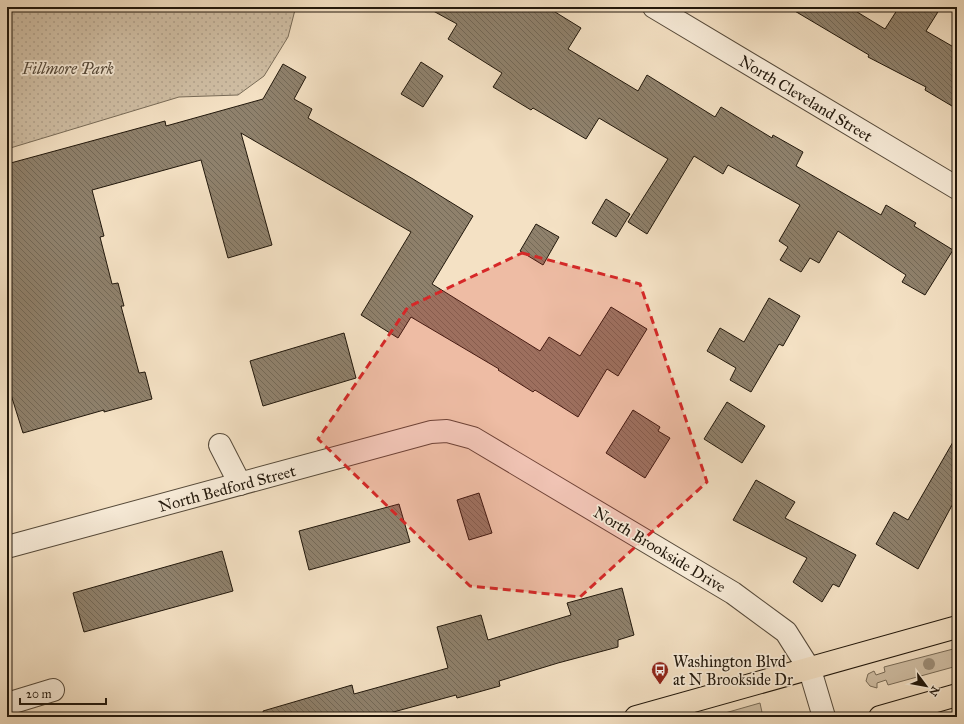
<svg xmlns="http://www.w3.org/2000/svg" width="964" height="724" viewBox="0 0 964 724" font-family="'IM FELL Great Primer',serif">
<defs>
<pattern id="park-dots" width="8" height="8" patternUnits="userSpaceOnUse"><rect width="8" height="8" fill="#d0bfa5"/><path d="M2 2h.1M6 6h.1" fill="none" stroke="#b2a38d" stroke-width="1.8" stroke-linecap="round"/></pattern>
<pattern id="building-back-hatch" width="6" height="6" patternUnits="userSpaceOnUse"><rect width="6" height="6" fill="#8f816c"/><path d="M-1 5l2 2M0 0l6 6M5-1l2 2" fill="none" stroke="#746957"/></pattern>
</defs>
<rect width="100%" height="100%" fill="#f4e1c4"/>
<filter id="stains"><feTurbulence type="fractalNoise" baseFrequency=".005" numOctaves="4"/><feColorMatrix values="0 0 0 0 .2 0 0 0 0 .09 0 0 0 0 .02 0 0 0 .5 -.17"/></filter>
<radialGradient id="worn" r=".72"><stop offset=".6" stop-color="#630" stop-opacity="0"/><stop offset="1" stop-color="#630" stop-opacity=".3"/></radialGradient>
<g fill="#d0bfa5" stroke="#796c58">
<polygon points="957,648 957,666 888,685 886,680 877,683 877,688 870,686 866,681 868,674 874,671 876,675 885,672 884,667"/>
<polygon points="760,703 763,717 711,717"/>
</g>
<polygon fill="url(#park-dots)" stroke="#796c58" points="7,7 292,7 295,10 288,37 264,76 238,95 179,97 7,149"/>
<g fill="url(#building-back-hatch)" stroke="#22180c">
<polygon points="426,7 547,7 581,28 568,49 638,91 647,75 715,117 721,107 772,138 773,135 803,152 796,166 881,215 886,205 916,223 914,226 953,250 925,295 902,282 906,275 838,231 819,263 810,258 801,272 780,260 788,247 779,241 800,205 728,165 723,174 694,156 647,234 628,222 668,159 599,118 586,139 533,108 531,110 493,87 502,73 448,39 457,24"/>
<polygon points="788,7 849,7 885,29 899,7 941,7 926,31 957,49 957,109 925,90 926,87 868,57 869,55"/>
<polygon points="421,62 443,76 423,107 401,94"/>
<polygon points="283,64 306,77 294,99 312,109 308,118 413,179 473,216 432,284 540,351 549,337 580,356 611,307 647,329 618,376 607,369 578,417 535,390 533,392 498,370 499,369 411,317 398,338 361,315 411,232 241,133 272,245 228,258 201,160 92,190 104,236 100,237 112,284 118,283 124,306 121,306 139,373 145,372 152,399 104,412 104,410 23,433 7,382 7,164 165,121 166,126 263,99"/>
<polygon points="606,199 630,214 616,237 592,223"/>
<polygon points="536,224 559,237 543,265 520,251"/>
<polygon points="769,298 800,316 783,346 779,344 751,392 730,380 736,368 707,351 720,328 744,342"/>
<polygon points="344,333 356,378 263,406 250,361"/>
<polygon points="727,402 765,426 742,463 704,439"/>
<polygon points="633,410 660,427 658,431 670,438 645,478 606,453"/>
<polygon points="957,435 957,496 918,569 876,544 894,512 908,520"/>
<polygon points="756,480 795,502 785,518 856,555 839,587 833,584 822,602 793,582 807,558 733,520"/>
<polygon points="479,493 492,533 469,540 457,500"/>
<polygon points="399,504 410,542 309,570 299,531"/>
<polygon points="222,551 233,591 84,632 73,593"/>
<polygon points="622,588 634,635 618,640 618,647 558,663 499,681 500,686 457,698 456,695 375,717 264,717 263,711 352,685 354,694 448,668 437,627 481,615 488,640 571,615 567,603"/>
</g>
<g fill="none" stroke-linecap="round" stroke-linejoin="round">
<g stroke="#564a3a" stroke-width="24">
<g id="minor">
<polyline points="654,7 957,188"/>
<polyline points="220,445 240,484"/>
<polyline points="7,547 431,432 447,431 473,438 733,593 786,632 810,670 824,717"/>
<polyline points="7,704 53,690"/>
</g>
</g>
<g stroke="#22180c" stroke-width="24">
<g id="major">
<polyline points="636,717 957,627"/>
<polyline points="880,717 957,695"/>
</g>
</g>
<use href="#minor" stroke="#f8ecd9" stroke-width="22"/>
<use href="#major" stroke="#f4e1c4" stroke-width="22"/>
</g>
<circle fill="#9d8e78" cx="929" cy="664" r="6"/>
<path fill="#d62828" fill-opacity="0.2" stroke="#d62828" stroke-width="3" stroke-dasharray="8 5" stroke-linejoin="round" d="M522 253 640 284 707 482 580 597 470 586 318 439 408 307Z"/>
<defs>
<g id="bus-pin" transform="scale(0.9)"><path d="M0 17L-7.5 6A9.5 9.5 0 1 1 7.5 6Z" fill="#8f2418" stroke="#f8ecd9"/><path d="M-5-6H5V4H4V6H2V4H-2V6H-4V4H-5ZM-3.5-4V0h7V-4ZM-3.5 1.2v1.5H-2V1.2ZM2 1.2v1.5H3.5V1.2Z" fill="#fff"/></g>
</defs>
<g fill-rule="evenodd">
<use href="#bus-pin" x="660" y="670"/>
</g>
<g text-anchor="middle" stroke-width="3.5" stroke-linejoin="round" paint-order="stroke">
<g font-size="16" font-style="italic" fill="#564a3a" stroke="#f8ecd9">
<text x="68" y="74">Fillmore Park</text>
</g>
<g font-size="16" fill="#22180c" stroke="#f8ecd9">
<text transform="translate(806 98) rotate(31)" y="6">North Cleveland Street</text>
<text transform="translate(227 488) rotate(-15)" y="6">North Bedford Street</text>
<text transform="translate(660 549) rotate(31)" y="6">North Brookside Drive</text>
</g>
<g font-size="16" fill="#22180c" stroke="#f8ecd9" text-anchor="start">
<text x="673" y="667">Washington Blvd<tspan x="673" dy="18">at N Brookside Dr</tspan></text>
</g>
</g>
<rect width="964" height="724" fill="none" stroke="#f4e1c4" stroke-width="24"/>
<rect x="8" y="8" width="948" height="708" fill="none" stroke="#22180c" stroke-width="2"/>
<rect x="12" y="12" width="940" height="700" fill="none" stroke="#22180c"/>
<g transform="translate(926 686) rotate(122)" stroke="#f8ecd9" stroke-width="3" paint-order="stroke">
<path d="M0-3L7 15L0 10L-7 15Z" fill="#22180c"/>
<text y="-6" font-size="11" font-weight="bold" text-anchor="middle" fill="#22180c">N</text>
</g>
<path d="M20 698v6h86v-6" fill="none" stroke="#22180c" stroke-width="2"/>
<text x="26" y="698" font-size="12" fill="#22180c" stroke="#f8ecd9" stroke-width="3" paint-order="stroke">20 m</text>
<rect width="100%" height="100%" filter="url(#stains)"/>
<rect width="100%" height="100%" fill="url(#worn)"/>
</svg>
